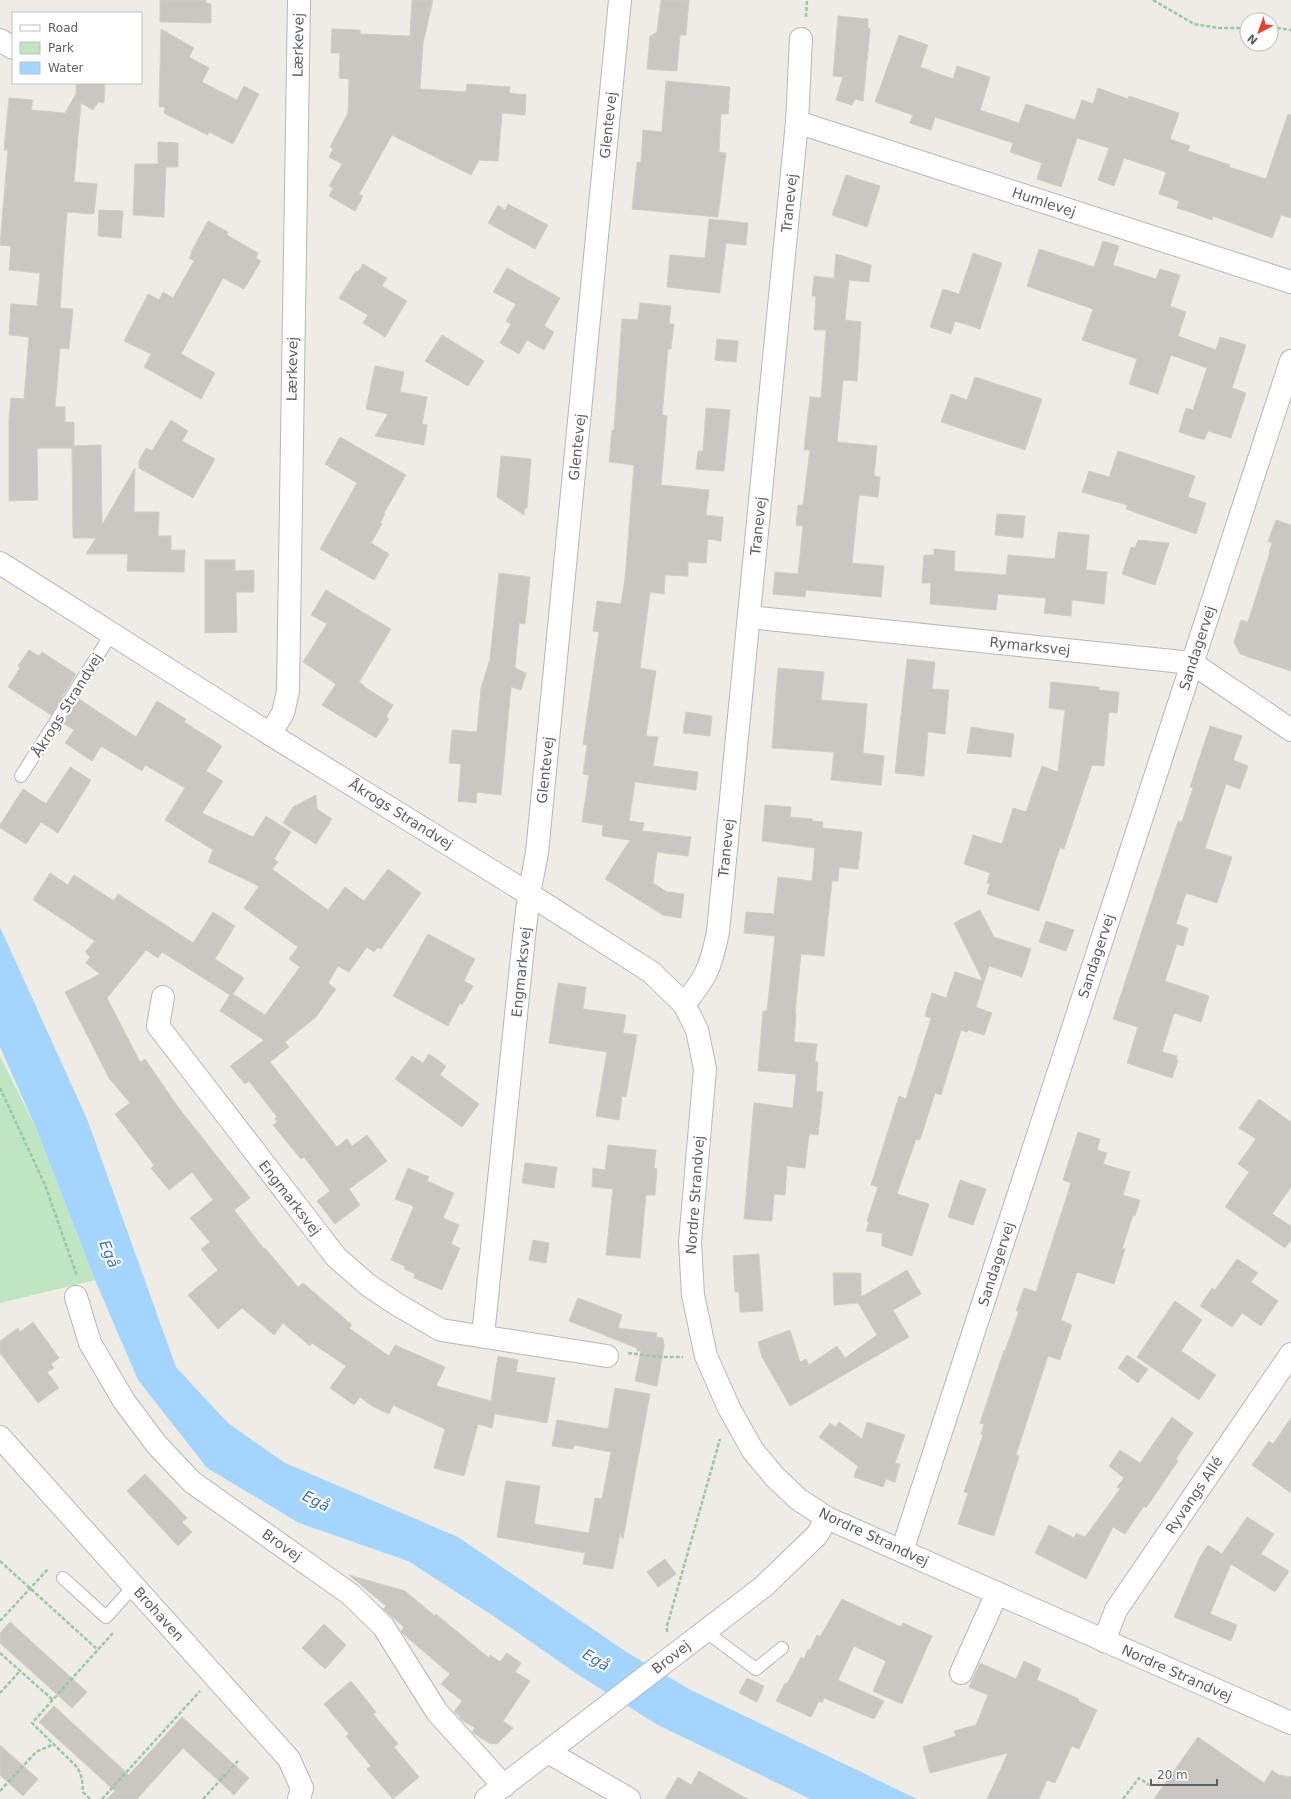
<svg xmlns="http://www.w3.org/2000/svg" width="1291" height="1799" viewBox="0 0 1291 1799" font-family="'DejaVu Sans',sans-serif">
<rect width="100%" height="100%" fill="#eeece4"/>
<polygon fill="#c0e6c1" points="0,1056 36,1128 95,1280 0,1303"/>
<polygon fill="#a3d5ff" points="0,927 87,1119 176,1367 228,1423 285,1463 458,1537 628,1653 689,1689 917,1799 810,1799 656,1724 577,1674 492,1615 408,1561 299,1523 207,1468 138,1380 95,1280 36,1128 0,1047"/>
<g fill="#cac6c1" stroke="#d3cec2">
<polygon points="160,0 206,0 206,3 211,4 211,23 160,22"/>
<polygon points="412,0 433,0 423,43 420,89 466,92 467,84 510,87 509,93 526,95 525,115 502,113 498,161 479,160 471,175 392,135 359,194 363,196 355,211 329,196 333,188 329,186 342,164 329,157 333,149 330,147 348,113 349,79 339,78 340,53 331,53 332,29 360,30 360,34 410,36"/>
<polygon points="661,0 689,0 686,35 680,35 677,71 647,69 650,36 657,32"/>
<polygon points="838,16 868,19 868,28 870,29 863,101 855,99 852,105 836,100 843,77 833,76"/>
<polygon points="161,29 194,48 189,57 209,68 202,82 237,100 244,86 259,94 233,144 209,132 208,135 164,113 165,107 159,107"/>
<polygon points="899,35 928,45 920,67 953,79 957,66 990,77 980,110 1019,123 1026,104 1075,120 1082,100 1093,104 1098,88 1128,99 1129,96 1179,113 1170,139 1190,146 1188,151 1230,165 1229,167 1266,179 1288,114 1291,115 1291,218 1281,215 1272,238 1213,216 1212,220 1187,211 1177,208 1179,201 1159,194 1166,172 1124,158 1114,186 1098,180 1109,148 1077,138 1061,187 1037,179 1042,163 1010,152 1013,143 935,117 931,130 910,123 913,115 875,102"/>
<polygon points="666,81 730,87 728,114 721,114 719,152 726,153 718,217 632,209 637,162 641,162 643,130 662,132"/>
<polygon points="76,83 105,83 104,103 98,102 93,110 81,103 74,182 97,184 94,214 67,212 60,308 73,309 69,349 60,348 55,407 65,407 65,422 74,422 74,446 101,445 102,525 135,468 134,512 159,512 158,536 171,536 171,550 185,550 184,572 127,571 128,554 86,554 96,538 73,538 72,448 37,448 38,500 9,501 9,419 11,398 24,399 29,337 9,335 11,304 37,306 40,273 9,270 11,246 0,245 8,150 4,150 9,98 33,100 31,110 65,113 76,94"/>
<polygon points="158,142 178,143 178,167 166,167 164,217 133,215 135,164 158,164"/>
<polygon points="846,175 880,186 867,227 832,215"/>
<polygon points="508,204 548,225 535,249 488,223 498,205 505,210"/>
<polygon points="99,210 123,211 121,238 98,236"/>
<polygon points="709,219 748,223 746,245 726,243 720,293 667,287 670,255 705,258"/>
<polygon points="208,221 228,232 227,235 258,253 256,258 261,261 244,289 223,278 181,354 215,373 201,399 144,367 151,354 124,341 148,294 159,300 163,292 173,298 194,261 189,258 192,253 191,252"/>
<polygon points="1103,241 1119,246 1113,265 1156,279 1160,269 1180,275 1170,306 1186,312 1178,336 1216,350 1220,337 1246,345 1232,388 1246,393 1231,438 1208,431 1204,440 1179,432 1186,408 1193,410 1207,368 1171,355 1158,394 1129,384 1137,359 1082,340 1093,309 1027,286 1039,249 1094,267"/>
<polygon points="973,253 1002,263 980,329 955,321 951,334 930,327 943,289 959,294"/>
<polygon points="836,254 871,265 869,282 849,280 845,320 861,322 857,381 843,380 837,442 877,446 874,476 880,477 878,497 859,495 852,563 884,566 881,597 806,590 805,597 773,594 775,572 798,574 803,526 796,525 798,505 803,505 810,450 804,450 810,397 821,398 826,330 814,330 816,296 812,296 814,276 839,279 834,278"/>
<polygon points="363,264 387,278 382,286 407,301 385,337 363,323 368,315 339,298 356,271 358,272"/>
<polygon points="507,268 560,298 544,326 554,332 544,350 527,340 519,354 500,343 511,324 506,321 516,304 493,292"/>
<polygon points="640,303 671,306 669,324 674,324 671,349 668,349 662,415 667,416 661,485 709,490 706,515 723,517 721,541 708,539 706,563 688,562 688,576 665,575 664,594 650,592 640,668 656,671 646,736 658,737 653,766 698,772 696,790 635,782 629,821 644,823 642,831 691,837 688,856 657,852 653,883 667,892 684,894 681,918 663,915 605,879 630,840 602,836 603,825 582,822 589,775 583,774 587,745 583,744 599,632 593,631 597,601 621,604 625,579 634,465 609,462 612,430 614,430 622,319 638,320"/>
<polygon points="442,335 484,361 468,386 425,361"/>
<polygon points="717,339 738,341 736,362 715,360"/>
<polygon points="375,366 404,372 400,392 427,397 422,424 427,425 424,445 375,436 388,414 366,409"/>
<polygon points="975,377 1042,399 1025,450 941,422 951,394 967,400"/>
<polygon points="706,408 730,410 724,471 696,469 698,451 703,451"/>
<polygon points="171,420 188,431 182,441 215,459 193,498 139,468 139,461 146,448 152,451"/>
<polygon points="340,437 406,475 384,513 385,514 380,523 382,524 371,543 389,554 374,580 320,549 357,483 325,464"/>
<polygon points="1118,451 1195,476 1188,497 1206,503 1196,534 1126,509 1127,505 1082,492 1089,471 1109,477"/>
<polygon points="501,456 531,459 527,508 525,508 524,515 497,497"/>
<polygon points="997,514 1025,516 1023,538 995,535"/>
<polygon points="1276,520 1291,525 1291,671 1240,654 1234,642 1241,620 1248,622 1270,552 1269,552 1272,543 1268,541"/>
<polygon points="1058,532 1089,535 1086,570 1107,572 1104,604 1072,600 1071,616 1044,613 1046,598 998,594 996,610 930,604 931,583 922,583 924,555 934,555 934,549 955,551 954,571 1006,575 1008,555 1055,559"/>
<polygon points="1138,540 1169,543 1155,585 1122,574 1131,547 1135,548"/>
<polygon points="205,560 235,560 235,571 254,570 254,592 236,592 237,632 205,633"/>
<polygon points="499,573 530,577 525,624 519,623 515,668 526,673 521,690 511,687 501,795 477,792 476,803 458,801 461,764 449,763 452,730 477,732 481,688 490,659"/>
<polygon points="326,590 391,629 359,682 364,685 363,686 393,705 386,717 389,719 376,738 322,705 336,684 303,662 327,624 311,615"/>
<polygon points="29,650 39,656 42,652 76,674 51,715 8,687 20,668 18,666"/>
<polygon points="907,659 935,662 932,689 949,690 945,734 928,732 924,776 895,773"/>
<polygon points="778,668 824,672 821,700 867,704 863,753 884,756 881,785 831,780 834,752 772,748"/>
<polygon points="1051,682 1099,687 1099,690 1119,692 1117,713 1109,712 1104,766 1092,765 1064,849 1060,847 1039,911 987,894 990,884 987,883 990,873 964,864 973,835 1002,844 1013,808 1026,812 1042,766 1058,772 1065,710 1049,708"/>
<polygon points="79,699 136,737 157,701 186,719 184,722 222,746 206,771 223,781 202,813 253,837 266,816 291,832 274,859 278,862 272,869 328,910 345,887 364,901 388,869 421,893 381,949 378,947 374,952 367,947 349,972 338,966 328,983 336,989 316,1017 285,1042 289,1047 270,1062 337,1147 347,1139 352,1146 367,1135 387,1161 349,1189 360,1205 335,1224 317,1201 330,1191 304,1157 301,1159 273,1125 277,1122 275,1118 277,1117 249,1081 245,1084 230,1066 264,1040 220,1011 230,995 162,952 158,958 146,950 107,998 140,1062 145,1059 178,1107 250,1198 234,1210 264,1249 265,1248 298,1287 303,1283 352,1325 349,1328 389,1356 395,1345 445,1367 436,1386 491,1401 498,1356 518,1360 516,1372 555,1378 547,1423 495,1414 492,1428 478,1424 464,1476 434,1468 445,1429 393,1405 389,1414 372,1406 360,1397 354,1405 330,1388 346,1366 312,1343 310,1346 283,1323 274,1335 242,1308 218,1329 188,1295 218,1270 201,1249 210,1242 190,1218 213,1200 192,1172 169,1190 151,1168 154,1165 115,1114 130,1103 109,1078 65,992 100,974 86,963 90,957 85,952 95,941 33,900 50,873 68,885 74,875 114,901 118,894 193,943 213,912 235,926 215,959 244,978 233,994 265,1015 300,967 289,959 298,947 244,908 259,886 208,862 213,850 165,820 185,788 145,765 142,771 101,746 92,761 65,743 74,730 63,723"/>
<polygon points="686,712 712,716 710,736 683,733"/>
<polygon points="1210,726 1242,736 1233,760 1248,766 1240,789 1226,784 1205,848 1232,857 1217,903 1186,893 1176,924 1188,928 1183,946 1177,944 1165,981 1209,996 1201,1022 1174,1013 1162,1052 1177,1056 1176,1059 1178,1060 1172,1078 1127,1063 1138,1027 1113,1019 1178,821 1182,822 1193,788 1190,787"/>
<polygon points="971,727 1014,734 1011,757 967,753"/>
<polygon points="70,767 91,780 58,833 41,822 26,844 0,828 0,825 23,789 46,804"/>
<polygon points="316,795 317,809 332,819 316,844 283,823 293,807"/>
<polygon points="765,805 791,807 790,817 812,819 812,821 823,822 822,828 862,832 858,869 839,867 838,881 832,881 824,956 801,954 795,1013 796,1014 794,1042 817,1044 815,1062 818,1062 816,1091 823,1092 818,1135 809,1134 805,1168 787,1166 785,1195 774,1194 772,1221 744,1219 754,1103 793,1108 796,1074 758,1071 763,1011 767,1011 775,936 744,933 746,912 774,914 778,877 812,881 815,848 762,841"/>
<polygon points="980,910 994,937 1031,949 1022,977 989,966 976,1007 992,1013 984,1035 968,1030 967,1032 961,1030 941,1095 935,1093 920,1140 916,1139 897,1194 929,1204 912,1256 882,1246 882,1233 866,1231 869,1222 867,1221 878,1187 871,1185 899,1096 906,1099 931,1018 925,1016 932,993 946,998 955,972 983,981 954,923"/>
<polygon points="1046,921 1074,930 1066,951 1039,942"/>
<polygon points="428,934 475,959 464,981 473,986 462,1005 460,1003 448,1026 393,996"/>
<polygon points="558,983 586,987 583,1009 626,1015 623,1033 637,1035 626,1097 622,1096 619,1120 596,1116 607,1052 549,1043"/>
<polygon points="429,1054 446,1066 440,1075 479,1104 462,1127 395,1079 412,1056 423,1063"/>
<polygon points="1259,1099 1291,1122 1291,1187 1272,1214 1291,1226 1291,1240 1285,1248 1225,1207 1249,1172 1238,1164 1256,1139 1239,1128"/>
<polygon points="1078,1132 1100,1139 1097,1150 1107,1153 1103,1164 1130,1172 1123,1195 1140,1200 1135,1216 1133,1215 1122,1249 1125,1249 1114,1284 1077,1272 1061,1320 1072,1325 1060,1360 1048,1356 1016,1455 1019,1456 994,1536 958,1524 968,1493 964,1492 983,1435 981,1434 984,1424 980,1423 1004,1350 1005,1351 1019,1311 1016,1311 1024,1288 1036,1292 1071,1183 1063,1180"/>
<polygon points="608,1145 656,1150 654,1168 657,1169 655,1195 646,1195 640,1258 606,1255 613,1189 592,1187 593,1168 605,1170"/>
<polygon points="525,1163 557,1167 554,1188 522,1183"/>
<polygon points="408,1168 429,1177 427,1181 454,1193 443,1218 459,1225 451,1244 460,1248 442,1290 414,1278 415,1274 404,1269 405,1266 391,1260 413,1208 413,1206 395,1199"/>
<polygon points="960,1180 986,1189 973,1225 948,1217"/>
<polygon points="533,1240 549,1243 546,1263 529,1260"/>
<polygon points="759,1254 763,1311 740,1312 739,1292 735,1292 733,1256"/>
<polygon points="1237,1259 1258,1273 1251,1282 1278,1301 1261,1326 1242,1313 1232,1327 1200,1306 1212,1288 1215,1290"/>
<polygon points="907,1270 921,1294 893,1310 909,1337 790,1406 762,1357 758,1342 790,1330 800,1362 806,1359 809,1365 837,1346 845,1358 877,1335 858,1303 834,1305 833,1273 861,1273 861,1297"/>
<polygon points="578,1298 622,1315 618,1328 657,1333 656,1337 663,1338 664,1346 657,1386 635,1381 641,1351 637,1351 637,1348 569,1321"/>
<polygon points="1175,1301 1202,1320 1181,1351 1216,1375 1199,1400 1137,1357"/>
<polygon points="33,1322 59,1358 51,1364 54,1368 47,1372 59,1388 38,1403 0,1353 0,1341 18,1328 20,1332"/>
<polygon points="1127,1355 1148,1369 1138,1383 1118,1368"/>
<polygon points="615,1388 650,1394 623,1539 620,1534 613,1569 583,1564 585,1553 497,1537 506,1481 540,1486 534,1524 589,1533 595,1498 602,1499 611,1452 574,1445 573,1449 552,1446 557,1420 608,1429"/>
<polygon points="1172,1417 1193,1433 1176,1459 1178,1461 1146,1508 1144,1506 1125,1534 1113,1527 1086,1579 1035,1553 1049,1525 1074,1538 1076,1533 1085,1537 1120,1489 1117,1487 1124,1478 1109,1466 1120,1450 1140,1463"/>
<polygon points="1291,1418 1291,1493 1252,1465 1269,1441 1273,1444"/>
<polygon points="839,1422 862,1439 867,1422 905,1435 895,1463 900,1464 895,1482 886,1479 883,1487 854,1477 858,1466 819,1437 830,1423 835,1427"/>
<polygon points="145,1474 187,1518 182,1522 192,1532 178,1546 127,1491"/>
<polygon points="1247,1517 1274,1534 1261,1554 1289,1571 1275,1592 1231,1564 1210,1614 1237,1625 1231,1641 1174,1617 1200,1557 1208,1545 1222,1554"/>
<polygon points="665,1559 676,1574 658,1587 647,1572"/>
<polygon points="349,1575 405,1591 435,1616 436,1614 489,1658 490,1655 500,1662 507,1653 521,1663 515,1672 530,1681 503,1721 513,1728 497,1744 489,1743 472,1732 475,1728 460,1719 461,1717 454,1712 462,1701 441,1684 450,1674 402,1633 401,1631 404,1627 383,1609 386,1606"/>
<polygon points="842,1599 901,1627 903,1623 932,1636 902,1704 873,1691 886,1661 854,1646 838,1680 884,1701 874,1719 824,1698 822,1703 819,1701 811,1717 776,1701 785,1683 787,1684 801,1657 804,1659 808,1649 810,1650 817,1635 820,1637"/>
<polygon points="10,1622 87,1692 72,1708 0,1643 0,1633"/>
<polygon points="324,1624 346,1645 325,1669 302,1648"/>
<polygon points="1024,1661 1041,1669 1037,1680 1079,1699 1078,1701 1097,1710 1079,1749 1072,1746 1055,1783 1047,1780 1039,1799 987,1799 1008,1753 930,1773 923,1747 956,1736 954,1731 976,1725 988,1695 969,1687 980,1663 1016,1679"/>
<polygon points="747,1678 764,1686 757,1702 739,1693"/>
<polygon points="351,1681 376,1712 373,1714 398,1744 394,1747 419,1777 393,1799 367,1769 371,1766 346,1736 349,1734 324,1704"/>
<polygon points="54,1706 129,1775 182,1717 249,1778 234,1795 183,1748 137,1799 107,1799 115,1791 39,1722"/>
<polygon points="1198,1737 1264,1783 1272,1770 1279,1775 1291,1777 1291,1799 1154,1799"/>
<polygon points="0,1745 38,1779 23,1796 0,1775"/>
<polygon points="699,1771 747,1799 665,1799 678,1777 691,1785"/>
</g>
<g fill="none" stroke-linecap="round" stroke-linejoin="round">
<g stroke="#b4b6bb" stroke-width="14">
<g id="lane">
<polyline points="21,776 112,633"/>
<polyline points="63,1578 106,1617 134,1586"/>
<polyline points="705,1631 756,1669 782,1648"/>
</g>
</g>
<g stroke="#b4b6bb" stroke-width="24">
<g id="street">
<polyline points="0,40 13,48"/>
<polyline points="797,122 1291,282"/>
<polyline points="749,617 1192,663 1291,730"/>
<polyline points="270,734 283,713 288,691 299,0"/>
<polyline points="163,997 158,1026 336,1257 368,1285 398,1305 441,1330 607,1356"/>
<path d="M684 1004C707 977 711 966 718 932L797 122 801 39"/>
<polyline points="76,1297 90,1343 124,1401 157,1445 192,1482 350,1594 383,1626 437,1712 504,1786"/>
<polyline points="483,1336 524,937 529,894 537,853 620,0"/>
<polyline points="0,1437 289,1759 302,1788 299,1799"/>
<polyline points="902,1551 1291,361"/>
<polyline points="1104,1641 1116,1610 1291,1354"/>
<polyline points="961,1673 997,1593"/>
<polyline points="548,1752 629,1799"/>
</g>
</g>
<g stroke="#b5b8be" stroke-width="24">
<g id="secondary">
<polyline points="0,563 270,734 529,894 651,972 684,1004 697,1030 705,1069 690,1242 693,1295 706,1356 729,1408 753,1451 775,1477 798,1499 827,1518 1291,1723"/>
<polyline points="486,1799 763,1587 817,1535 827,1518"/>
</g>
</g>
<g stroke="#99c7a7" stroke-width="2.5" stroke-dasharray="4 2" stroke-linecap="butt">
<polyline points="1153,0 1194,24 1219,28 1247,28"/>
<polyline points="806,17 807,0"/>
<polyline points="1271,27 1291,30"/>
<polyline points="0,1088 45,1185 77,1276"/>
<polyline points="628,1353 661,1357 683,1357"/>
<polyline points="0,1561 98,1650"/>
<polyline points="0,1621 48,1569"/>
<polyline points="667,1632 667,1626 720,1439"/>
<polyline points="0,1653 53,1700"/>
<polyline points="0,1693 20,1671"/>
<polyline points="0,1791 36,1752 54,1744"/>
<polyline points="90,1799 83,1792 82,1779 78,1768 32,1723 113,1633"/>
<polyline points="102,1799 200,1691"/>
<polyline points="203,1799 238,1761"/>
<polyline points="1123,1799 1139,1778 1149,1785"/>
</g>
<use href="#lane" stroke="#fff" stroke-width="12"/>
<use href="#street" stroke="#fff" stroke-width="22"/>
<use href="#secondary" stroke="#fff" stroke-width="22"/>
</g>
<g text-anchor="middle" stroke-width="4" stroke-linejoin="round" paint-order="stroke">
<g font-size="14" fill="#5c5f64" stroke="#fff">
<text transform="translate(298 45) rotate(-89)" y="5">Lærkevej</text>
<text transform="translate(608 125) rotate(-84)" y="5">Glentevej</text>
<text transform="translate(1044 202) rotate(18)" y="5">Humlevej</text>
<text transform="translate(789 203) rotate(-84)" y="5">Tranevej</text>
<text transform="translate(292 369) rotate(-89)" y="5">Lærkevej</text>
<text transform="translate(577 447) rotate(-84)" y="5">Glentevej</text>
<text transform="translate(758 526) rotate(-84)" y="5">Tranevej</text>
<text transform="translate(1030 646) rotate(6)" y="5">Rymarksvej</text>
<text transform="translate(1197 648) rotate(-72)" y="5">Sandagervej</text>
<text transform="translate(67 705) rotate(-58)" y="5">Åkrogs Strandvej</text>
<text transform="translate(545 770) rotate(-84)" y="5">Glentevej</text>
<text transform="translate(401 814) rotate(32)" y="5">Åkrogs Strandvej</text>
<text transform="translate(726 848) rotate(-84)" y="5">Tranevej</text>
<text transform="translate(1096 956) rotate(-72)" y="5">Sandagervej</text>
<text transform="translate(521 972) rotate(-84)" y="5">Engmarksvej</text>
<text transform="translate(695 1195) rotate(-86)" y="5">Nordre Strandvej</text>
<text transform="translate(290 1198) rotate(52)" y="5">Engmarksvej</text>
<text transform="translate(996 1264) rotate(-72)" y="5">Sandagervej</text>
<text transform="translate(1194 1495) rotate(-56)" y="5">Ryvangs Allé</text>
<text transform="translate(874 1537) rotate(25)" y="5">Nordre Strandvej</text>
<text transform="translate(282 1545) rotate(35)" y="5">Brovej</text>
<text transform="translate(159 1614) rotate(48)" y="5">Brohaven</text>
<text transform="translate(671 1657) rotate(-38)" y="5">Brovej</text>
<text transform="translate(1177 1673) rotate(24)" y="5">Nordre Strandvej</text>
</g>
<g font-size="15" font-style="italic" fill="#3f74b3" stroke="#fff">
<text transform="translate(109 1254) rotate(68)" y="5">Egå</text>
<text transform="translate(316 1501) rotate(26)" y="5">Egå</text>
<text transform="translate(596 1660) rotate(31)" y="5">Egå</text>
</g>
</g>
<rect x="12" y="12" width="130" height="72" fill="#ffffff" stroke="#bebfc1"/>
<rect x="20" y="25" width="20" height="6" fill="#ffffff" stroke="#bebfc1"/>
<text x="48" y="32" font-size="12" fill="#5c5f64">Road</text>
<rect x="20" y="42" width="20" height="12" fill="#c0e6c1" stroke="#bebfc1"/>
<text x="48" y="52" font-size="12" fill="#5c5f64">Park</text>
<rect x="20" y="62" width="20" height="12" fill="#a3d5ff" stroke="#bebfc1"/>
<text x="48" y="72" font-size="12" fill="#5c5f64">Water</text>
<g transform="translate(1259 32) rotate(221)"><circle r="19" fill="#ffffff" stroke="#bebfc1"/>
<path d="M0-3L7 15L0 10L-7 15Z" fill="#eb412d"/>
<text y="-6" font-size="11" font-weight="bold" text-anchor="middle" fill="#5c5f64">N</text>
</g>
<path d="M1151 1779v6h66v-6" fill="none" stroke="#5c5f64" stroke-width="2"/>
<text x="1157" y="1779" font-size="12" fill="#5c5f64" stroke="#ffffff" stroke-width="3" paint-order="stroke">20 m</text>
</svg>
